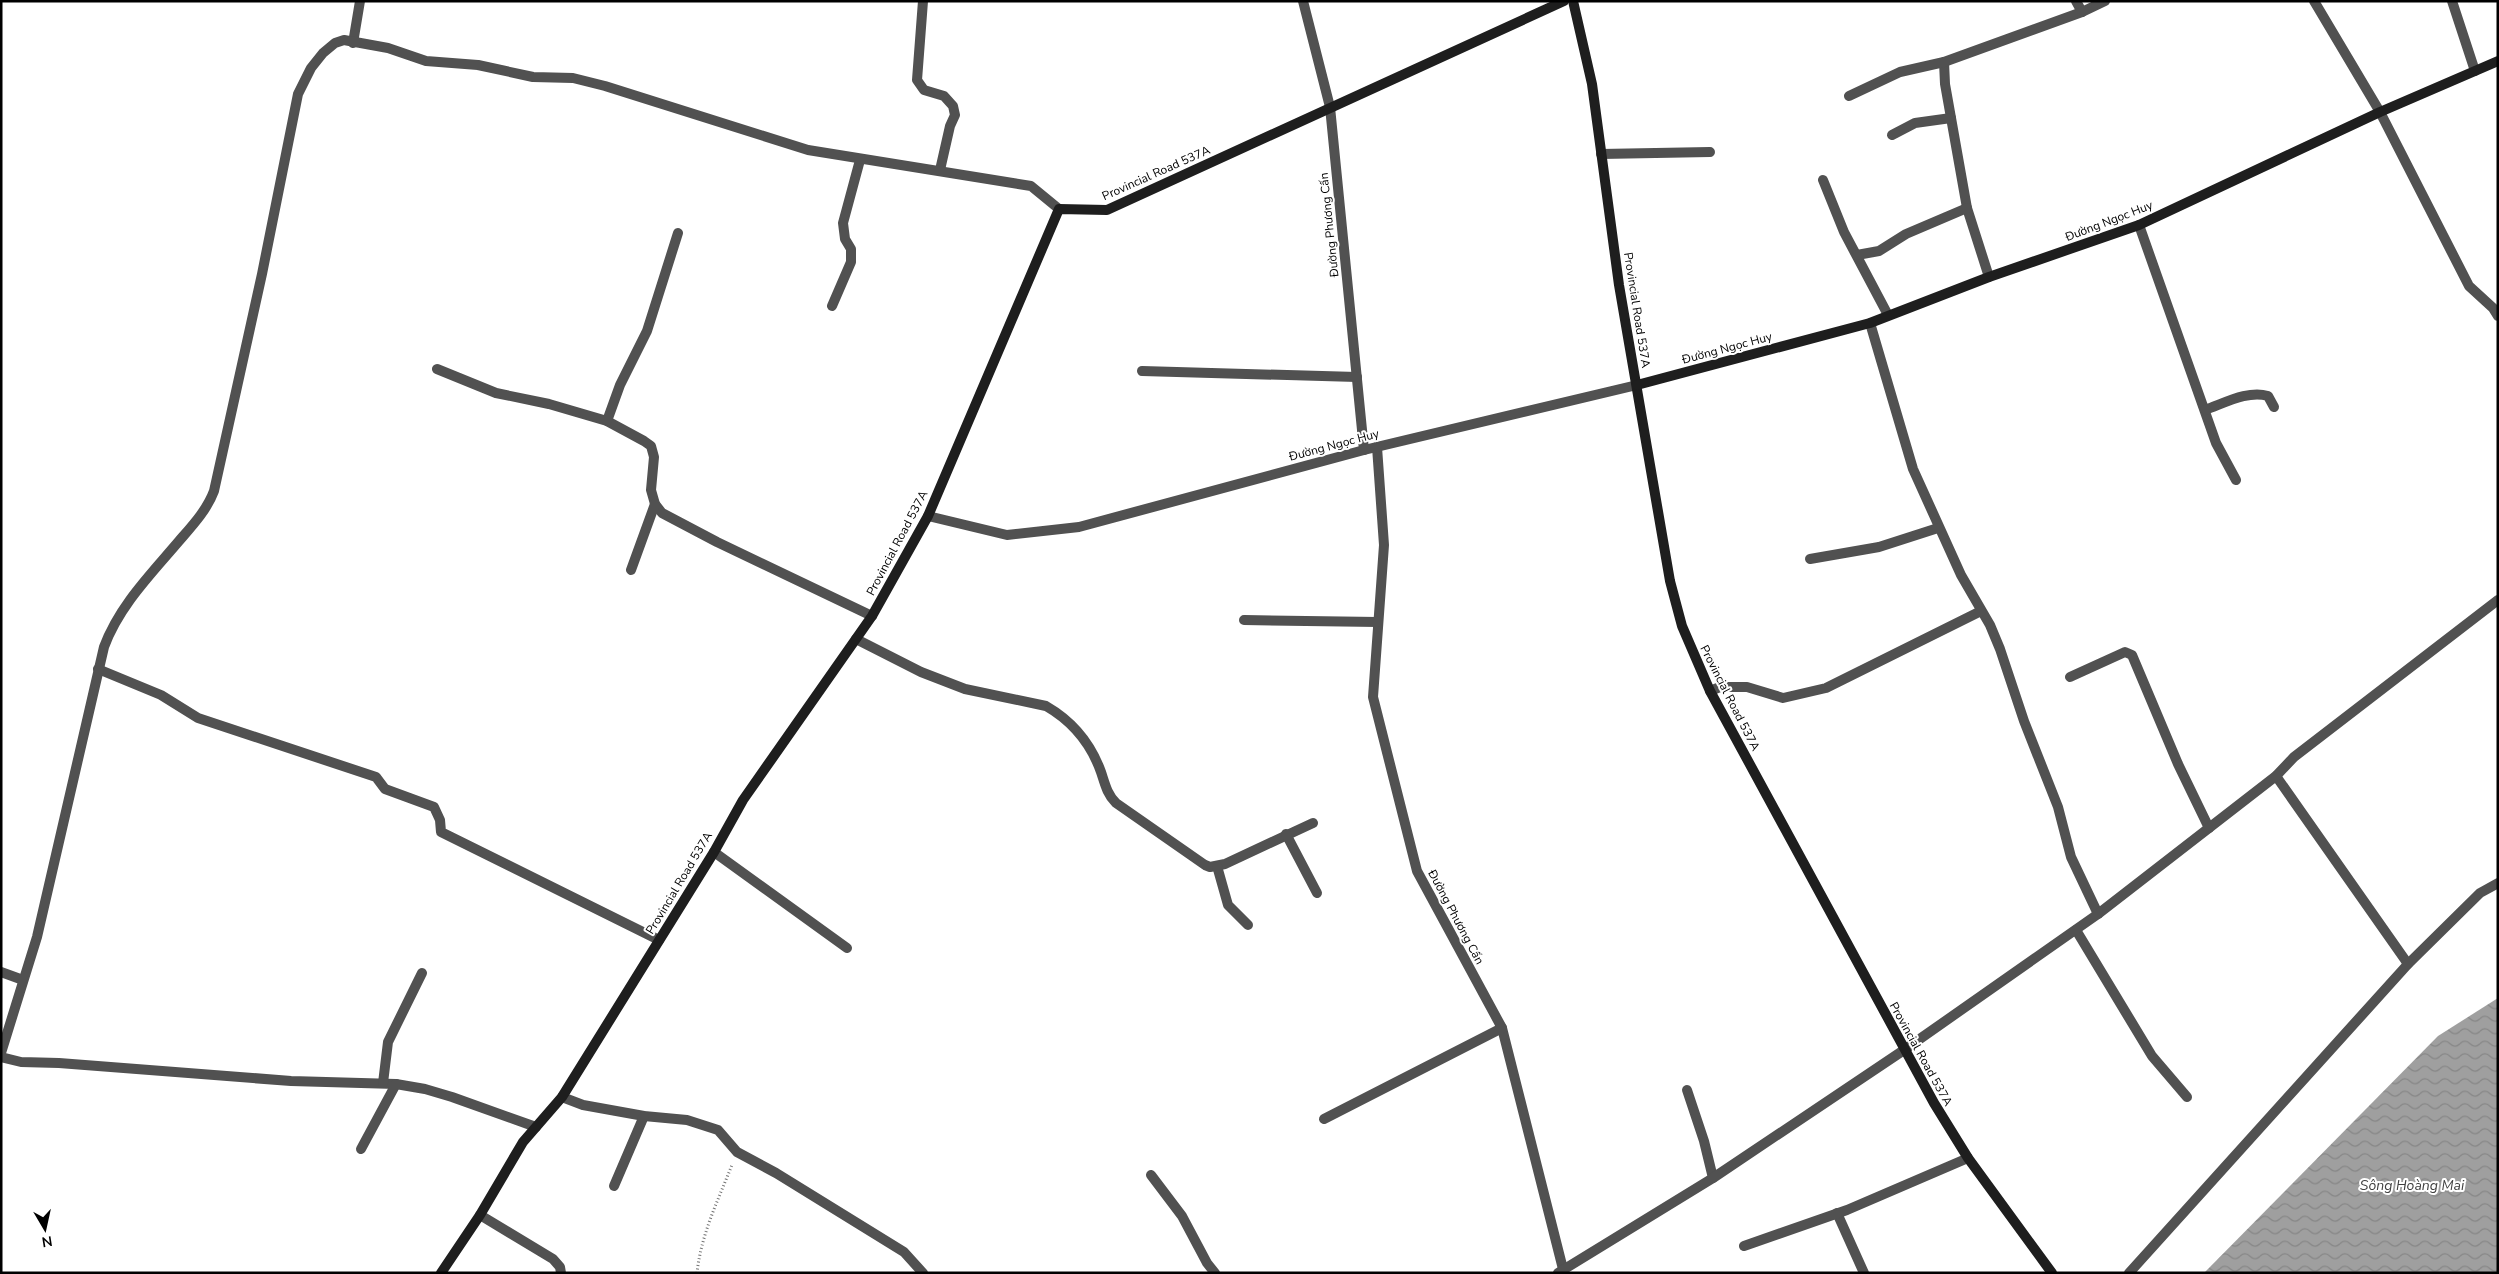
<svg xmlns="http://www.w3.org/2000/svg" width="2499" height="1274" viewBox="0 0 2499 1274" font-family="'Nunito Sans',sans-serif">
<defs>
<pattern id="water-waves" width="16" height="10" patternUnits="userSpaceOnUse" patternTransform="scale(1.25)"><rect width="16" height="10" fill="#9f9f9f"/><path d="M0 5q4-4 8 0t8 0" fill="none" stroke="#878787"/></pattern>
</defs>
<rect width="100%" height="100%" fill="#fff"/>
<polygon fill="url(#water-waves)" points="2498,998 2498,1273 2204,1273 2438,1036"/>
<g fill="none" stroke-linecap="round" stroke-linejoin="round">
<path stroke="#737373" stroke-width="3" stroke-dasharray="1 2.5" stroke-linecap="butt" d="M697 1273C701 1235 718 1200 732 1165"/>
<g stroke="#515151" stroke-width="10">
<polyline points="923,1 917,80 924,90 944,96 953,106 955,115 950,126 940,170"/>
<polyline points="1303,1 1330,107 1364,450"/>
<polyline points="2076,1 2082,12"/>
<polyline points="2314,1 2380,112 2469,286 2493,308 2498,316"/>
<polyline points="2452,1 2475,71"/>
<polyline points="353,43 360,1"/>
<polyline points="1944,62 1945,84 1967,208 1989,277"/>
<polyline points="1849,96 1900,72 1944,62 2082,12 2105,1"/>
<polyline points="1892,135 1915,123 1951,118"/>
<polyline points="1601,154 1710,152"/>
<polyline points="1823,180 1844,232 1888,315"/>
<polyline points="2139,225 2216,443 2236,480"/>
<polyline points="1857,255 1879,251 1906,234 1967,208"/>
<polyline points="832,306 851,262 851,249 845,239 843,223 860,160"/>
<polyline points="1870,323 1913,469 1961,575 1990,625 2000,649 2024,721 2058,807 2071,857 2098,914"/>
<polyline points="437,369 496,393 549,404 607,421 644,441 651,446 654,457 651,490 655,504 662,513 717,542 872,616"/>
<polyline points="1142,371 1357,377"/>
<path d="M2205 410C2225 403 2248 390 2268 396L2274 407"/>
<polyline points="607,421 620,385 647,331 678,233"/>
<polyline points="1377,447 1384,545 1373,697 1417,871 1502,1028 1564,1273"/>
<polyline points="928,516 1007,535 1079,527 1364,450 1637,385"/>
<polyline points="1810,559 1879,547 1938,528"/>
<polyline points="631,570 655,504"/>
<polyline points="1244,620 1378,622"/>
<path d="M856 639 921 672 965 689 1046 706C1072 721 1091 744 1101 772 1105 784 1107 794 1116 803L1205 865 1210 867 1225 864 1313 823"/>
<polyline points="98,669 161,695 198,718 376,777 385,789 434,807 440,820 441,832 659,940"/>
<polyline points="2070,677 2125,652 2132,655 2178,764 2209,828"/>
<polyline points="1710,691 1720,687 1747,687 1783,698 1826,688 1981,611"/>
<polyline points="2276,776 2408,964"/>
<polyline points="1286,834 1317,893"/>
<polyline points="714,852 847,948"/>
<polyline points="1217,866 1228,905 1248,925"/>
<polyline points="2076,930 2152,1056 2187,1097"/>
<polyline points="1,972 23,980"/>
<path d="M1 1053 37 937 104 647C119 606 151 574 179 541 192 526 207 510 214 491L262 274 298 94 311 68 323 53 335 43 344 40 388 48 426 61 478 65 533 77 573 78 605 86 808 150 1031 186 1059 209"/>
<polyline points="1,1057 21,1062 59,1063 291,1081 396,1084 425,1089 452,1097 536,1127"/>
<polyline points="383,1083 388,1042 422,973"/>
<polyline points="1687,1090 1704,1141 1713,1178"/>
<polyline points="562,1097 583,1105 644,1116 687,1120 718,1130 737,1152 776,1173 904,1252 923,1273"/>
<polyline points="1324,1119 1502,1028"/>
<polyline points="361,1149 396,1084"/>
<polyline points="1151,1175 1182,1216 1207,1263 1215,1273"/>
<polyline points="614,1186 644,1116"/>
<polyline points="1837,1213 1864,1273"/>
<polyline points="480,1215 553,1259 560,1267 561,1273"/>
<polyline points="1744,1246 1847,1210 1968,1158"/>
<polyline points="1558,1273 1713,1178 1904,1050 2098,914 2276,776 2294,757 2498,600"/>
<polyline points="2129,1273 2408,964 2480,893 2498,883"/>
</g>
<g stroke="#1e1e1e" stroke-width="10">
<polyline points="1573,1 1592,84 1619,285 1670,581 1682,626 1710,691 1934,1103 1968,1158 2052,1273"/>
<polyline points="1637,385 1870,323 1989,277 2139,225 2380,112 2498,61"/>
<polyline points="441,1273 480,1215 523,1142 562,1097 714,852 743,800 872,616 928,516 1059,209 1107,210 1564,1"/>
</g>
</g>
<g text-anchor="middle" stroke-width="4" stroke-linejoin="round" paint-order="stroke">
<g font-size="12" fill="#000" stroke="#fff">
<text transform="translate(1156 173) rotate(-24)" y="4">Provincial Road 537A</text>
<text transform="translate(2109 221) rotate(-21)" y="4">Đường Ngọc Huy</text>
<text transform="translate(1329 225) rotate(-96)" y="4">Đường Phương Cấn</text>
<text transform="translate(1637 310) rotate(81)" y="4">Provincial Road 537A</text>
<text transform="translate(1727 348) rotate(-15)" y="4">Đường Ngọc Huy</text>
<text transform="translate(1334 445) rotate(-15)" y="4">Đường Ngọc Huy</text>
<text transform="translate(897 543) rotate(-62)" y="4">Provincial Road 537A</text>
<text transform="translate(1730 698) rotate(63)" y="4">Provincial Road 537A</text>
<text transform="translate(679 883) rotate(-59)" y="4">Provincial Road 537A</text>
<text transform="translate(1456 917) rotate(62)" y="4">Đường Phương Cấn</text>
<text transform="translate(1921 1054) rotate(61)" y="4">Provincial Road 537A</text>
</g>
<g font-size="14" font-style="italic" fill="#404040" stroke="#fff">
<text x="2412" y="1190">Sông Hoàng Mai</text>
</g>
</g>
<rect width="2499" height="1274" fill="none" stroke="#000000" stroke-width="5"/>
<g transform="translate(45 1229) rotate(171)" stroke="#ffffff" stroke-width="4" paint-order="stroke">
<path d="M0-4L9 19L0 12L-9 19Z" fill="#000000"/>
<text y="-8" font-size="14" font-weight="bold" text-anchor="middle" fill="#000000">N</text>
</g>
</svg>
